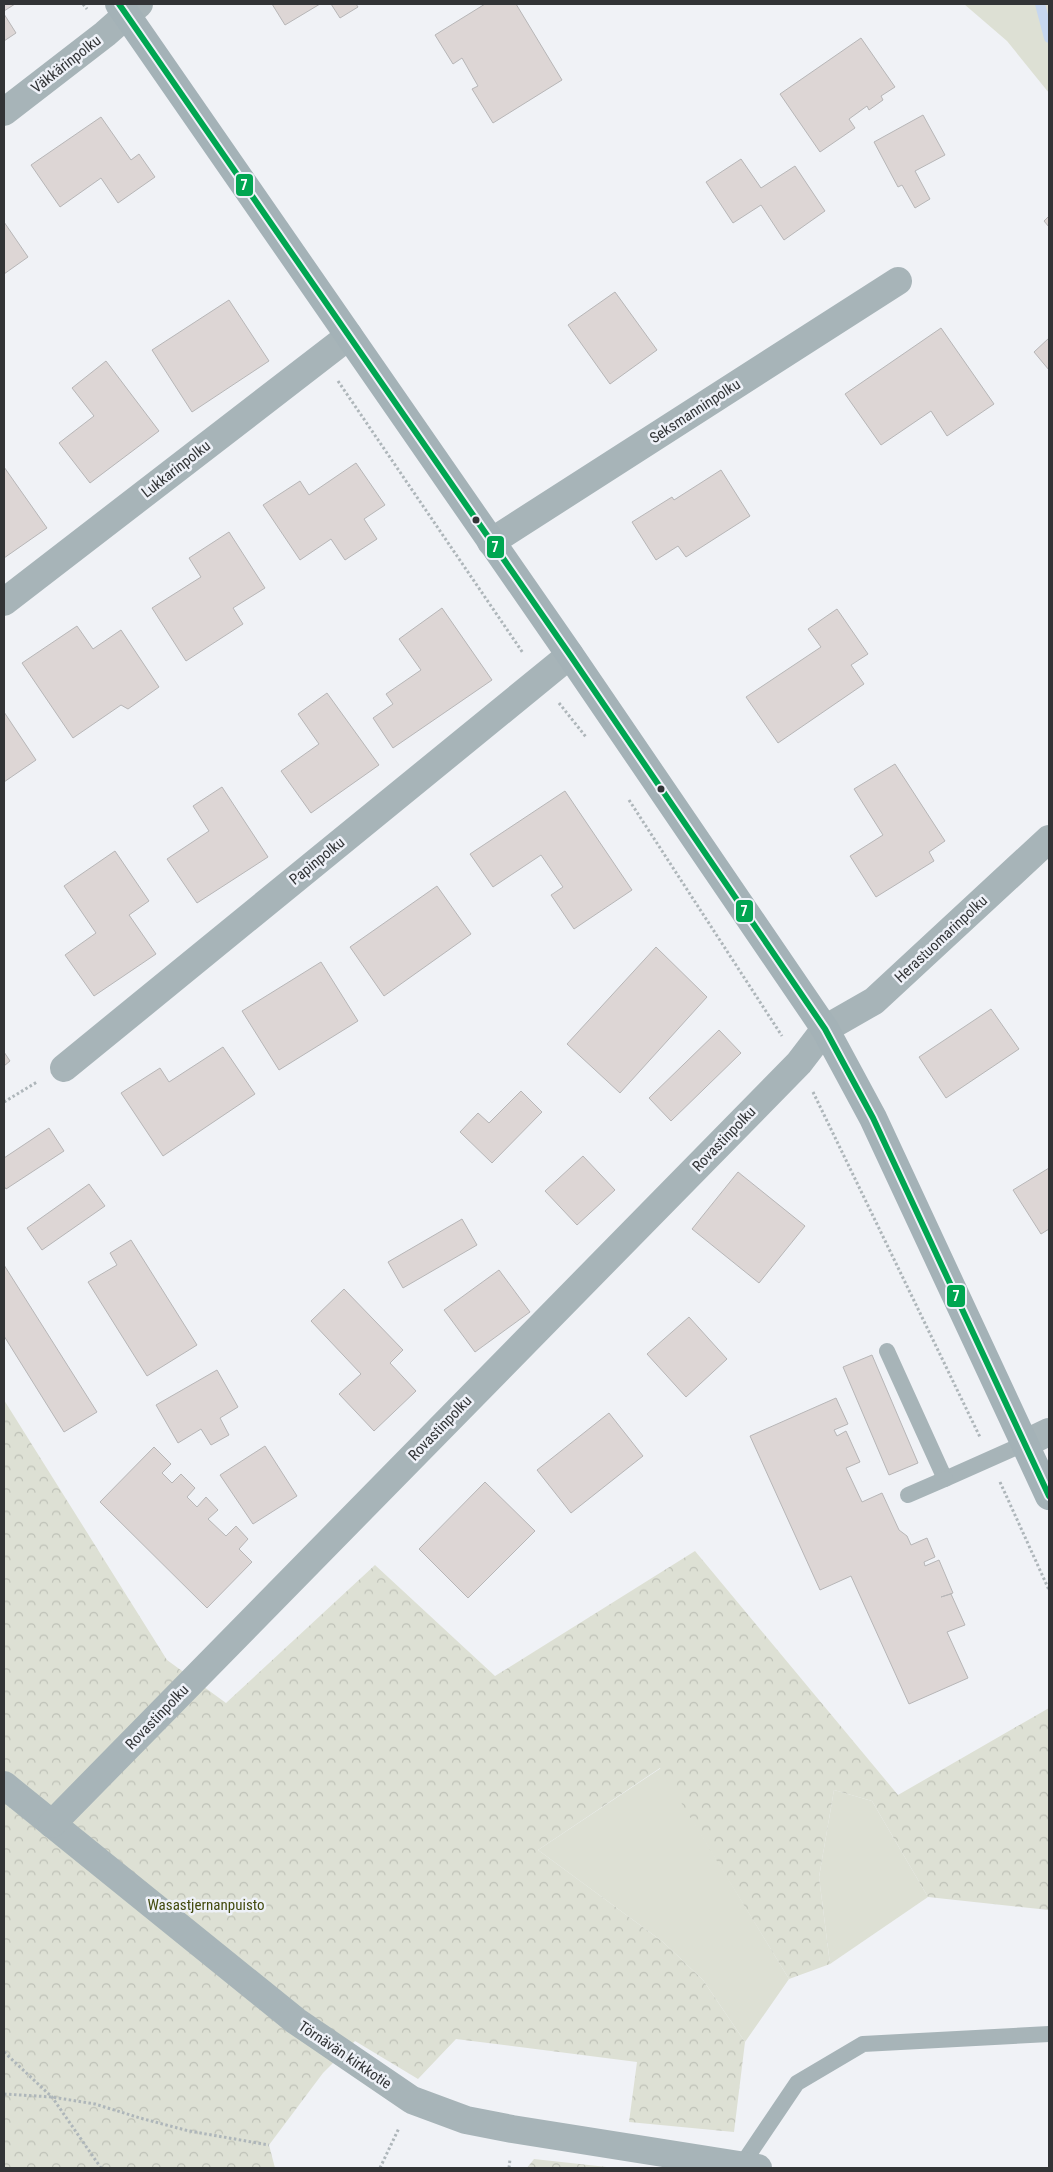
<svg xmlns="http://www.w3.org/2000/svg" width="1053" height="2172" viewBox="0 0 1053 2172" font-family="'Roboto Condensed',sans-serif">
<defs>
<pattern id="forest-crowns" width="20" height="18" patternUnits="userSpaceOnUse" patternTransform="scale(1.25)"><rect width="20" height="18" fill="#dde0d4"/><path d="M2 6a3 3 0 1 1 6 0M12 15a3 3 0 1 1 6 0" fill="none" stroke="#bec1b7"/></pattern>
</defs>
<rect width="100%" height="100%" fill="#f0f2f6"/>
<g fill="#dde0d4">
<polygon points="964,4 1049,4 1049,93 1007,41"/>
<polygon points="661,1768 789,1979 745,2042 703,1980 663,1942 538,1850"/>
<polygon points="834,1790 872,1801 928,1897 830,1964 819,1877"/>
</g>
<g fill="url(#forest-crowns)">
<polygon points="4,1400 167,1660 226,1703 375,1565 495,1676 695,1551 898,1795 1049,1708 1049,1910 928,1897 872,1801 834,1790 819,1877 830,1964 789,1979 660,1768 538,1850 663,1942 703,1980 745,2042 734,2132 629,2122 637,2062 456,2039 418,2079 355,2041 323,2073 269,2145 275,2168 4,2168"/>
<polygon points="534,2159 616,2168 527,2168"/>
</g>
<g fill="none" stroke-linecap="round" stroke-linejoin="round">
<polyline stroke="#c6d7ef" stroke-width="10" points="1040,4 1049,38"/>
</g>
<g fill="#ddd6d5" stroke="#b7b6b7">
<polygon points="4,4 15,4 4,11"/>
<polygon points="272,4 320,4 285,25"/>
<polygon points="331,4 356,4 358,7 340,18"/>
<polygon points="485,4 516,4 562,80 493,123 472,89 478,86 462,58 453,64 435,35"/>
<polygon points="4,14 16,33 4,41"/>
<polygon points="861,38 895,87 881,96 883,100 869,110 867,106 849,119 855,128 820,152 780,94"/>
<polygon points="923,115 945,155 915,171 930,199 915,208 902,185 898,187 874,142"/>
<polygon points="101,117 131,160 139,154 155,177 118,203 101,178 60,207 31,165"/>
<polygon points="741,159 761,188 795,166 825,211 784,240 761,205 733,223 706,182"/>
<polygon points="1049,216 1049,227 1044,221"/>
<polygon points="4,222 28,257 4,274"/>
<polygon points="615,292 657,350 610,384 568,325"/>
<polygon points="229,300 269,361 192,412 152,350"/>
<polygon points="941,328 994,404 947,436 931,411 881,445 845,394"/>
<polygon points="1049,338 1049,370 1034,352"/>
<polygon points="106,361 159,431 90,483 59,443 94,416 72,388"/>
<polygon points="356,463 385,505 364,519 377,539 345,560 331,539 300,560 263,505 300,481 309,495"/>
<polygon points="4,467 47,528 4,558"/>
<polygon points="721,470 750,516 686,557 678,546 656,560 632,522 672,497 674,500"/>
<polygon points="229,532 265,588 233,608 243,624 186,661 152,608 201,577 189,558"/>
<polygon points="442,608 492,680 393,748 373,718 393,704 386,694 421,670 399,639"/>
<polygon points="837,609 868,654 851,665 864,684 778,743 746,697 821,647 808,629"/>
<polygon points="77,626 93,649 121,630 159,687 128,709 121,705 73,738 22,663"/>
<polygon points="327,693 379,765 311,813 281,771 319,744 298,714"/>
<polygon points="4,712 36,760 4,782"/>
<polygon points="895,764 945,841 929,852 934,861 876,897 850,856 883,835 854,789"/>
<polygon points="222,787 268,857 197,903 167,859 209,831 193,806"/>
<polygon points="565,791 632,890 574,929 551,895 563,887 541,855 493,887 470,854"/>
<polygon points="115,851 149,901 129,915 156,954 94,996 65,955 96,933 64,886"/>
<polygon points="437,886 471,934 384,996 350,947"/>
<polygon points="656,947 707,997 620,1093 567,1044"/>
<polygon points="321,962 358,1021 279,1070 242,1011"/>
<polygon points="991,1009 1019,1049 946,1098 919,1057"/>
<polygon points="719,1030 741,1053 671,1121 649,1098"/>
<polygon points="223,1047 255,1094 163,1156 121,1093 160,1068 169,1082"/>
<polygon points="4,1052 10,1061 4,1066"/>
<polygon points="521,1091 542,1112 492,1163 460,1132 478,1113 489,1123"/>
<polygon points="49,1128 64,1151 6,1189 4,1186 4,1158"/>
<polygon points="583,1156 615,1190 577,1225 545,1191"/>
<polygon points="1049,1168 1049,1229 1041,1234 1013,1190"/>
<polygon points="738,1172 805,1226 759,1283 692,1229"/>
<polygon points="89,1184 105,1206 42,1250 27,1228"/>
<polygon points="462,1219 477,1245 403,1288 388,1262"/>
<polygon points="131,1240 197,1345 147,1376 88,1282 117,1265 110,1253"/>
<polygon points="4,1265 97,1412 64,1432 4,1336"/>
<polygon points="499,1270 530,1312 475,1352 444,1310"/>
<polygon points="344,1289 403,1350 390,1363 416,1391 374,1431 339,1394 361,1374 311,1321"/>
<polygon points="689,1317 727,1359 686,1397 647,1354"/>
<polygon points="872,1355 918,1463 889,1475 843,1367"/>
<polygon points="217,1370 238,1407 220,1418 229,1435 211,1445 201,1429 178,1443 156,1405"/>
<polygon points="836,1398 848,1424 834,1430 837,1436 846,1431 860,1462 846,1468 862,1502 882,1493 899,1530 907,1536 911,1545 927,1538 935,1557 924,1562 925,1566 939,1560 953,1593 941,1597 951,1594 965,1625 947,1632 968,1678 909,1704 851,1576 820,1590 750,1436"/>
<polygon points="609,1413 643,1456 571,1513 537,1470"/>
<polygon points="265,1446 297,1496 253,1524 220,1475"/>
<polygon points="154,1447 171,1464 162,1473 172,1483 181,1474 195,1488 187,1497 197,1507 206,1497 218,1510 208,1519 226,1536 236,1526 248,1539 239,1549 252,1562 207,1608 100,1502"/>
<polygon points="485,1482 535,1531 468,1598 419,1549"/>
</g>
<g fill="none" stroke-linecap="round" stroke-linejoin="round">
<g stroke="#aeb6ba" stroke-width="3" stroke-dasharray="2.5 2.5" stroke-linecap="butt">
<polyline points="83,4 87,9"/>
<polyline points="338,381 523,653"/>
<polyline points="559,703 586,737"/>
<polyline points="629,800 782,1036"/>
<polyline points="813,1092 980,1437"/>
<polyline points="4,1102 37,1082"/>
<polyline points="1000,1482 1049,1590"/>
<polyline points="4,2052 52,2097 101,2168"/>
<polyline points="4,2094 52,2097 95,2104 140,2118 189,2131 269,2145"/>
<polyline points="380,2168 399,2128"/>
<polyline points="509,2168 510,2159"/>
</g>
<g stroke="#a7b4b8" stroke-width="16">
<polyline points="887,1351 945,1479 1026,1443"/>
<polyline points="908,1495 945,1479"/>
<polyline points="741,2166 797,2083 863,2044 1049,2034"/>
</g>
<g stroke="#a7b4b8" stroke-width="28">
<polyline points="4,112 105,34 139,4"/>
<polyline points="491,542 898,281"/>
<polyline points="4,602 349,336"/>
<polyline points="64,1068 570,655"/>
<polyline points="1026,1443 1049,1432"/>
<polyline points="4,1785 296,2021 412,2100 466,2120 512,2129 758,2168"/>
<polyline points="52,1824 799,1063 825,1029 874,1001 1049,839"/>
</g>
<polyline stroke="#a4b2b7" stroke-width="28" points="119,4 570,655 825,1029 873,1118 1049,1496"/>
<g stroke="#eef1f8" stroke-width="10">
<polyline id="bus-1" points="119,4 570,655 825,1029 873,1118 1049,1496"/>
</g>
<use href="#bus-1" stroke="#00a651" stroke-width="6"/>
</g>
<g fill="#323436" stroke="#eef1f8" stroke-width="2">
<circle cx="476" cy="520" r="4.5"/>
<circle cx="661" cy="789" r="4.5"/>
</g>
<g text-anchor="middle" stroke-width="5" stroke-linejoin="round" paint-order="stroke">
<g font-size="15" fill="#323436" stroke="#eef1f8">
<text transform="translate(66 64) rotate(-38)" y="5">Väkkärinpolku</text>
<text transform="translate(695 411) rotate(-33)" y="5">Seksmanninpolku</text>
<text transform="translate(176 469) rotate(-38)" y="5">Lukkarinpolku</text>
<text transform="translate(317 861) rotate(-39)" y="5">Papinpolku</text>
<text transform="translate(941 939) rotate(-43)" y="5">Herastuomarinpolku</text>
<text transform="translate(724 1139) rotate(-46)" y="5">Rovastinpolku</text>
<text transform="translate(440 1428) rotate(-46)" y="5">Rovastinpolku</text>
<text transform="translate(157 1717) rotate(-46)" y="5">Rovastinpolku</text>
<text transform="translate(345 2055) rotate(34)" y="5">Törnävän kirkkotie</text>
</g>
<g font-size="15" fill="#434b0f" stroke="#eef1f8">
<text x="206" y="1910">Wasastjernanpuisto</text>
</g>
</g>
<g stroke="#eef1f8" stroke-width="2">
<rect x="235" y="173" width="19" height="24" rx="5" fill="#00a651"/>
<rect x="486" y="535" width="19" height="24" rx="5" fill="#00a651"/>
<rect x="735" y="899" width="19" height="24" rx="5" fill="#00a651"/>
<rect x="946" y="1284" width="20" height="24" rx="5" fill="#00a651"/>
</g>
<g font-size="14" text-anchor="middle" font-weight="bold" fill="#fff">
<text x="244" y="190">7</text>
<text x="495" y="552">7</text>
<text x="744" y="916">7</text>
<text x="956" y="1301">7</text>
</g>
<rect width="1053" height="2172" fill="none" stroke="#323436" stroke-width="10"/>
</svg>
